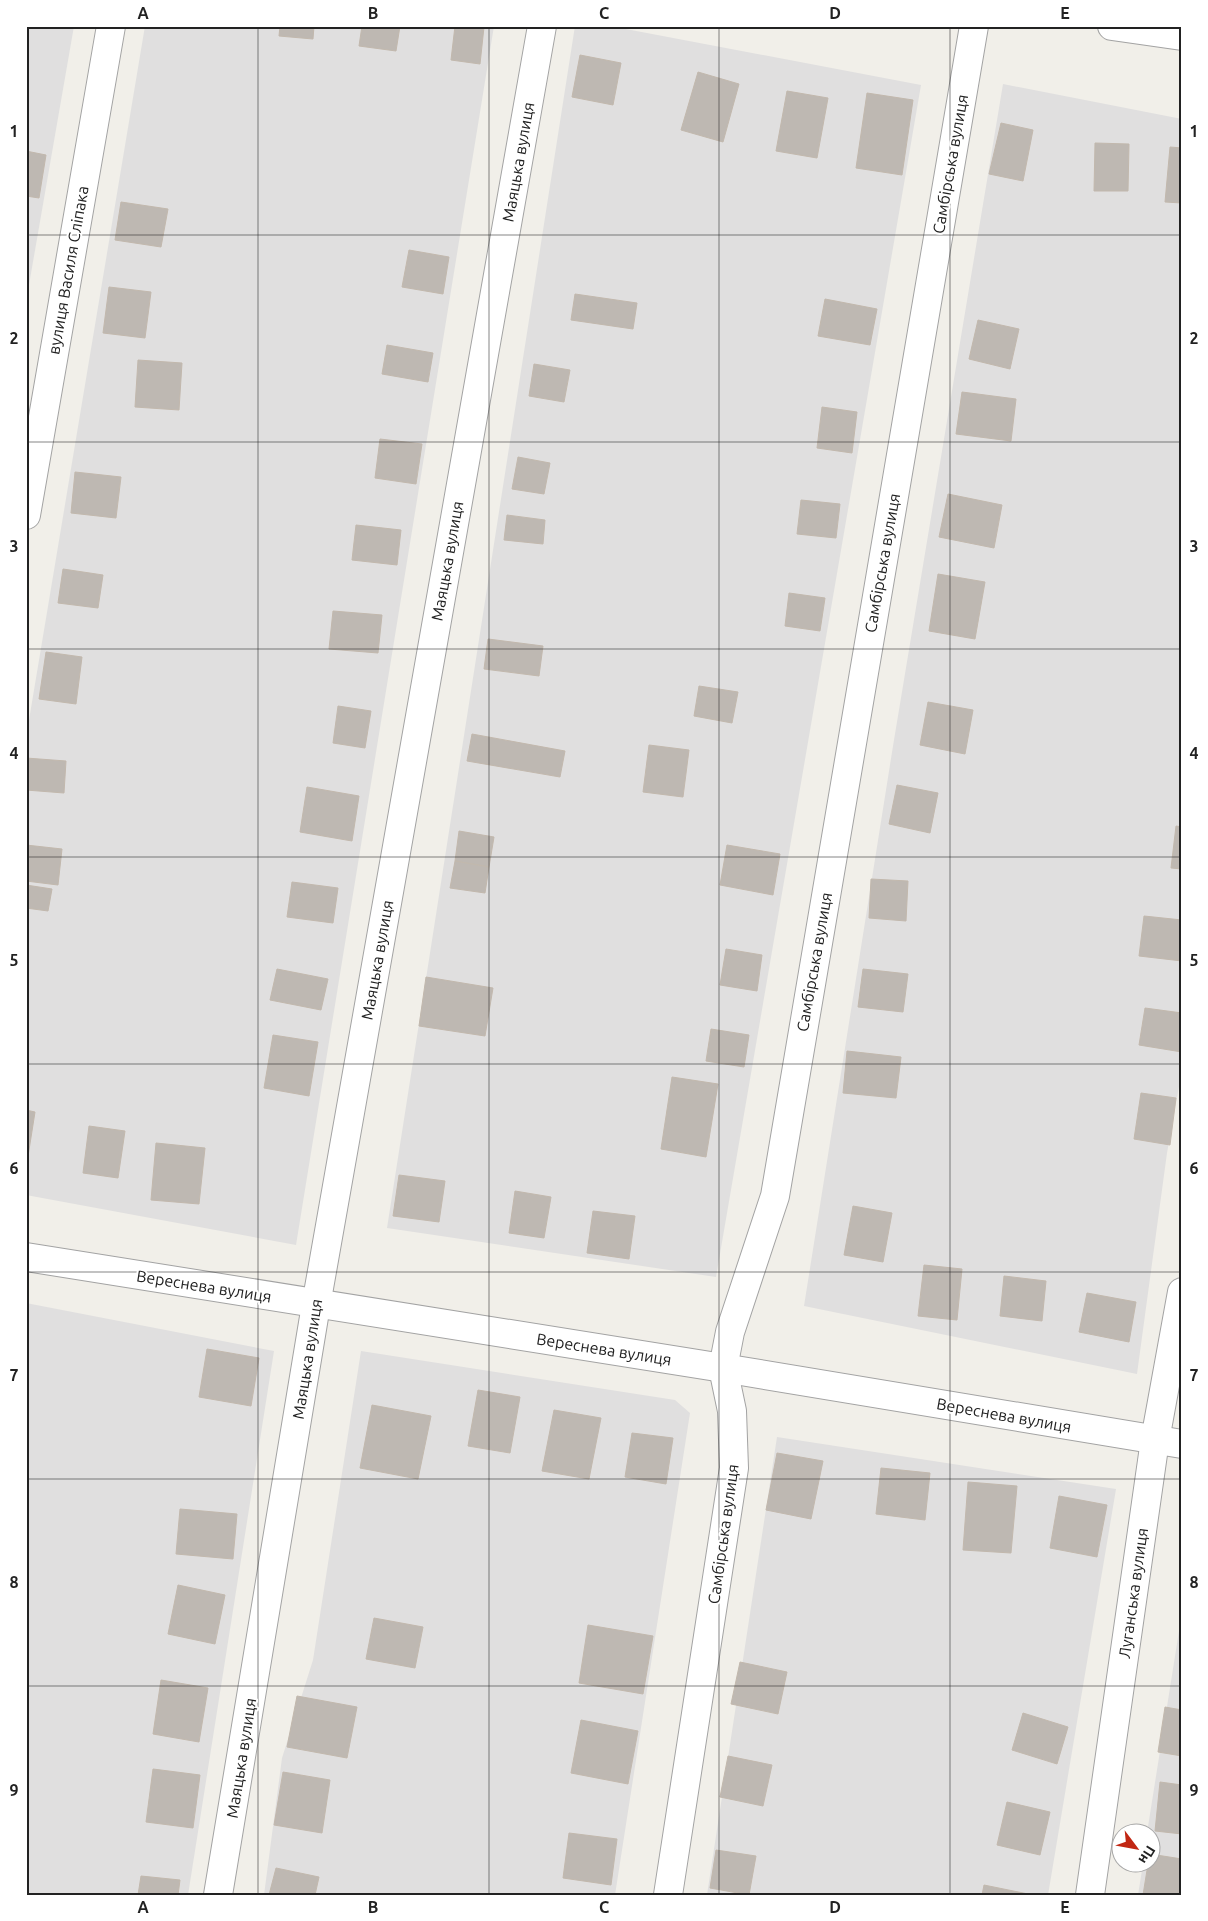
<svg xmlns="http://www.w3.org/2000/svg" width="1208" height="1921" viewBox="0 0 1208 1921" font-family="Ubuntu,sans-serif">
<rect width="100%" height="100%" fill="#f1efe9"/>
<g fill="#e0dfdf">
<polygon points="26,26 74,26 26,302"/>
<polygon points="145,26 494,26 296,1245 26,1195 26,738"/>
<polygon points="575,26 610,26 921,85 716,1277 387,1228"/>
<polygon points="1003,84 1182,119 1182,1070 1167,1153 1137,1374 804,1306 893,746"/>
<polygon points="26,1303 274,1351 188,1895 26,1895"/>
<polygon points="361,1351 675,1400 690,1413 615,1895 264,1895 282,1758 313,1660"/>
<polygon points="777,1437 1116,1489 1048,1895 707,1895"/>
<polygon points="1182,1612 1182,1895 1138,1895 1143,1864 1150,1864 1150,1834 1147,1833"/>
</g>
<g fill="#beb8b2" stroke="#c2b8ad">
<polygon points="280,26 314,26 313,39 279,36"/>
<polygon points="362,26 400,26 396,51 359,46"/>
<polygon points="455,26 484,27 480,64 451,60"/>
<polygon points="580,55 621,63 613,105 572,97"/>
<polygon points="698,72 739,84 723,142 681,130"/>
<polygon points="787,91 828,98 817,158 776,151"/>
<polygon points="867,93 913,100 902,175 856,168"/>
<polygon points="1001,123 1033,130 1023,181 989,174"/>
<polygon points="1095,143 1129,144 1128,191 1094,191"/>
<polygon points="1170,147 1182,148 1182,203 1165,202"/>
<polygon points="26,151 46,155 39,198 26,196"/>
<polygon points="121,202 168,209 161,247 115,240"/>
<polygon points="409,250 449,257 443,294 402,287"/>
<polygon points="109,287 151,292 145,338 103,333"/>
<polygon points="575,294 637,303 633,329 571,320"/>
<polygon points="825,299 877,309 870,345 818,336"/>
<polygon points="978,320 1019,329 1010,369 969,359"/>
<polygon points="387,345 433,353 428,382 382,374"/>
<polygon points="138,360 182,363 179,410 135,407"/>
<polygon points="534,364 570,370 564,402 529,396"/>
<polygon points="962,392 1016,399 1011,441 956,434"/>
<polygon points="822,407 857,412 852,453 817,448"/>
<polygon points="380,439 422,444 416,484 375,478"/>
<polygon points="518,457 550,463 544,494 512,489"/>
<polygon points="75,472 121,477 116,518 71,513"/>
<polygon points="948,494 1002,505 994,548 939,537"/>
<polygon points="801,500 840,504 836,538 797,534"/>
<polygon points="507,515 545,520 543,544 504,540"/>
<polygon points="356,525 401,530 397,565 352,560"/>
<polygon points="63,569 103,575 98,608 58,603"/>
<polygon points="938,574 985,582 975,639 929,631"/>
<polygon points="789,593 825,598 820,631 785,626"/>
<polygon points="333,611 382,615 378,653 329,649"/>
<polygon points="488,639 543,646 539,676 484,669"/>
<polygon points="46,652 82,657 76,704 39,699"/>
<polygon points="699,686 738,692 732,723 694,716"/>
<polygon points="928,702 973,710 965,754 920,745"/>
<polygon points="338,706 371,711 365,748 333,743"/>
<polygon points="472,734 565,751 560,777 467,761"/>
<polygon points="649,745 689,750 683,797 643,792"/>
<polygon points="26,758 66,761 64,793 26,790"/>
<polygon points="897,785 938,793 930,833 889,824"/>
<polygon points="307,787 359,796 352,841 300,832"/>
<polygon points="1176,826 1182,827 1182,869 1171,868"/>
<polygon points="459,831 494,837 489,867 455,861"/>
<polygon points="26,845 62,849 58,885 26,881"/>
<polygon points="727,845 780,854 773,895 720,885"/>
<polygon points="455,861 489,867 485,893 450,888"/>
<polygon points="871,879 908,881 906,921 869,918"/>
<polygon points="292,882 338,888 333,923 287,917"/>
<polygon points="26,885 52,889 48,911 26,908"/>
<polygon points="1144,916 1182,920 1182,961 1139,956"/>
<polygon points="726,949 762,955 757,991 720,985"/>
<polygon points="277,969 328,979 321,1010 270,1000"/>
<polygon points="863,969 908,974 903,1012 858,1007"/>
<polygon points="426,977 493,988 485,1036 419,1026"/>
<polygon points="1145,1008 1182,1013 1182,1052 1139,1045"/>
<polygon points="711,1029 749,1035 744,1067 706,1061"/>
<polygon points="273,1035 318,1042 309,1096 264,1088"/>
<polygon points="847,1051 901,1057 896,1098 843,1093"/>
<polygon points="672,1077 718,1084 706,1157 661,1149"/>
<polygon points="1141,1093 1176,1098 1170,1145 1134,1139"/>
<polygon points="26,1110 35,1112 26,1169"/>
<polygon points="89,1126 125,1131 118,1178 83,1173"/>
<polygon points="156,1143 205,1148 199,1204 151,1200"/>
<polygon points="399,1175 445,1181 439,1222 393,1216"/>
<polygon points="515,1191 551,1197 544,1238 509,1233"/>
<polygon points="853,1206 892,1213 883,1262 844,1255"/>
<polygon points="593,1211 635,1216 629,1259 587,1253"/>
<polygon points="924,1265 962,1269 957,1320 918,1316"/>
<polygon points="1004,1276 1046,1281 1042,1321 1000,1316"/>
<polygon points="1087,1293 1136,1302 1129,1342 1079,1332"/>
<polygon points="207,1349 259,1358 251,1406 199,1397"/>
<polygon points="478,1390 520,1397 510,1453 468,1446"/>
<polygon points="372,1405 431,1416 418,1479 360,1468"/>
<polygon points="554,1410 601,1418 589,1479 542,1471"/>
<polygon points="632,1433 673,1438 666,1484 625,1477"/>
<polygon points="777,1453 823,1461 811,1519 766,1510"/>
<polygon points="881,1468 930,1473 925,1520 876,1514"/>
<polygon points="968,1482 1017,1486 1011,1553 963,1550"/>
<polygon points="1059,1496 1107,1505 1097,1557 1050,1548"/>
<polygon points="180,1509 237,1514 233,1559 176,1554"/>
<polygon points="178,1585 225,1595 215,1644 168,1634"/>
<polygon points="374,1618 423,1627 415,1668 366,1659"/>
<polygon points="588,1625 653,1636 643,1694 579,1683"/>
<polygon points="740,1662 787,1672 778,1714 731,1704"/>
<polygon points="161,1680 208,1688 199,1742 153,1734"/>
<polygon points="297,1696 357,1707 347,1758 287,1747"/>
<polygon points="1165,1707 1182,1710 1182,1756 1158,1752"/>
<polygon points="1023,1713 1068,1727 1057,1764 1012,1750"/>
<polygon points="581,1720 638,1731 628,1784 571,1773"/>
<polygon points="728,1756 772,1765 763,1806 720,1797"/>
<polygon points="153,1769 200,1775 193,1828 146,1822"/>
<polygon points="283,1772 330,1780 322,1833 274,1825"/>
<polygon points="1160,1782 1182,1785 1182,1834 1155,1831"/>
<polygon points="1007,1802 1050,1812 1040,1855 997,1845"/>
<polygon points="569,1833 617,1839 611,1885 563,1878"/>
<polygon points="716,1850 756,1856 749,1895 710,1888"/>
<polygon points="1150,1854 1182,1859 1182,1895 1143,1895 1148,1864 1150,1864"/>
<polygon points="276,1868 319,1877 315,1895 269,1895"/>
<polygon points="141,1876 180,1880 178,1895 138,1895"/>
<polygon points="984,1885 1033,1895 982,1895"/>
</g>
<g fill="none" stroke-linecap="round" stroke-linejoin="round">
<g stroke="#a3a3a3" stroke-width="30">
<g id="street">
<polyline points="1112,26 1182,36"/>
<polyline points="26,515 111,26"/>
<polyline points="26,1257 723,1368 1182,1444"/>
<polyline points="218,1895 316,1305 542,26"/>
<polyline points="668,1895 734,1468 732,1411 723,1368 730,1332 775,1196 974,26"/>
<polyline points="1090,1895 1155,1440 1182,1292"/>
</g>
</g>
<use href="#street" stroke="#fff" stroke-width="28"/>
</g>
<path fill="none" stroke="#222" stroke-width="1" stroke-opacity="0.55" d="M258 26V1895M489 26V1895M719 26V1895M950 26V1895M26 235H1182M26 442H1182M26 649H1182M26 857H1182M26 1064H1182M26 1272H1182M26 1479H1182M26 1686H1182"/>
<g text-anchor="middle" stroke-width="4" stroke-linejoin="round" paint-order="stroke">
<g font-size="16" fill="#222" stroke="#fff">
<text transform="translate(518 162) rotate(-80)" y="6">Маяцька вулиця</text>
<text transform="translate(950 164) rotate(-80)" y="6">Самбірська вулиця</text>
<text transform="translate(68 270) rotate(-80)" y="6">вулиця Василя Сліпака</text>
<text transform="translate(447 561) rotate(-80)" y="6">Маяцька вулиця</text>
<text transform="translate(882 563) rotate(-80)" y="6">Самбірська вулиця</text>
<text transform="translate(377 960) rotate(-80)" y="6">Маяцька вулиця</text>
<text transform="translate(814 962) rotate(-80)" y="6">Самбірська вулиця</text>
<text transform="translate(204 1286) rotate(9)" y="6">Вереснева вулиця</text>
<text transform="translate(604 1349) rotate(9)" y="6">Вереснева вулиця</text>
<text transform="translate(307 1359) rotate(-81)" y="6">Маяцька вулиця</text>
<text transform="translate(1004 1415) rotate(10)" y="6">Вереснева вулиця</text>
<text transform="translate(723 1534) rotate(-82)" y="6">Самбірська вулиця</text>
<text transform="translate(1133 1593) rotate(-82)" y="6">Луганська вулиця</text>
<text transform="translate(241 1758) rotate(-81)" y="6">Маяцька вулиця</text>
</g>
</g>
<rect width="1208" height="1921" fill="none" stroke="#ffffff" stroke-width="55"/>
<g transform="translate(1136 1848) rotate(122)"><circle r="24" fill="#ffffff" stroke="#a7a7a7"/>
<path d="M0-4L9 19L0 12L-9 19Z" fill="#c12612"/>
<text y="-8" font-size="14" font-weight="bold" text-anchor="middle" fill="#222222">Пн</text>
</g>
<rect x="28" y="28" width="1152" height="1866" fill="none" stroke="#222" stroke-width="2"/>
<g font-size="16" text-anchor="middle" font-weight="bold" fill="#222">
<text x="143" y="19">A</text>
<text x="373" y="19">B</text>
<text x="604" y="19">C</text>
<text x="835" y="19">D</text>
<text x="1065" y="19">E</text>
<text x="14" y="137">1</text>
<text x="1194" y="137">1</text>
<text x="14" y="344">2</text>
<text x="1194" y="344">2</text>
<text x="14" y="552">3</text>
<text x="1194" y="552">3</text>
<text x="14" y="759">4</text>
<text x="1194" y="759">4</text>
<text x="14" y="966">5</text>
<text x="1194" y="966">5</text>
<text x="14" y="1174">6</text>
<text x="1194" y="1174">6</text>
<text x="14" y="1381">7</text>
<text x="1194" y="1381">7</text>
<text x="14" y="1588">8</text>
<text x="1194" y="1588">8</text>
<text x="14" y="1796">9</text>
<text x="1194" y="1796">9</text>
<text x="143" y="1913">A</text>
<text x="373" y="1913">B</text>
<text x="604" y="1913">C</text>
<text x="835" y="1913">D</text>
<text x="1065" y="1913">E</text>
</g>
</svg>
